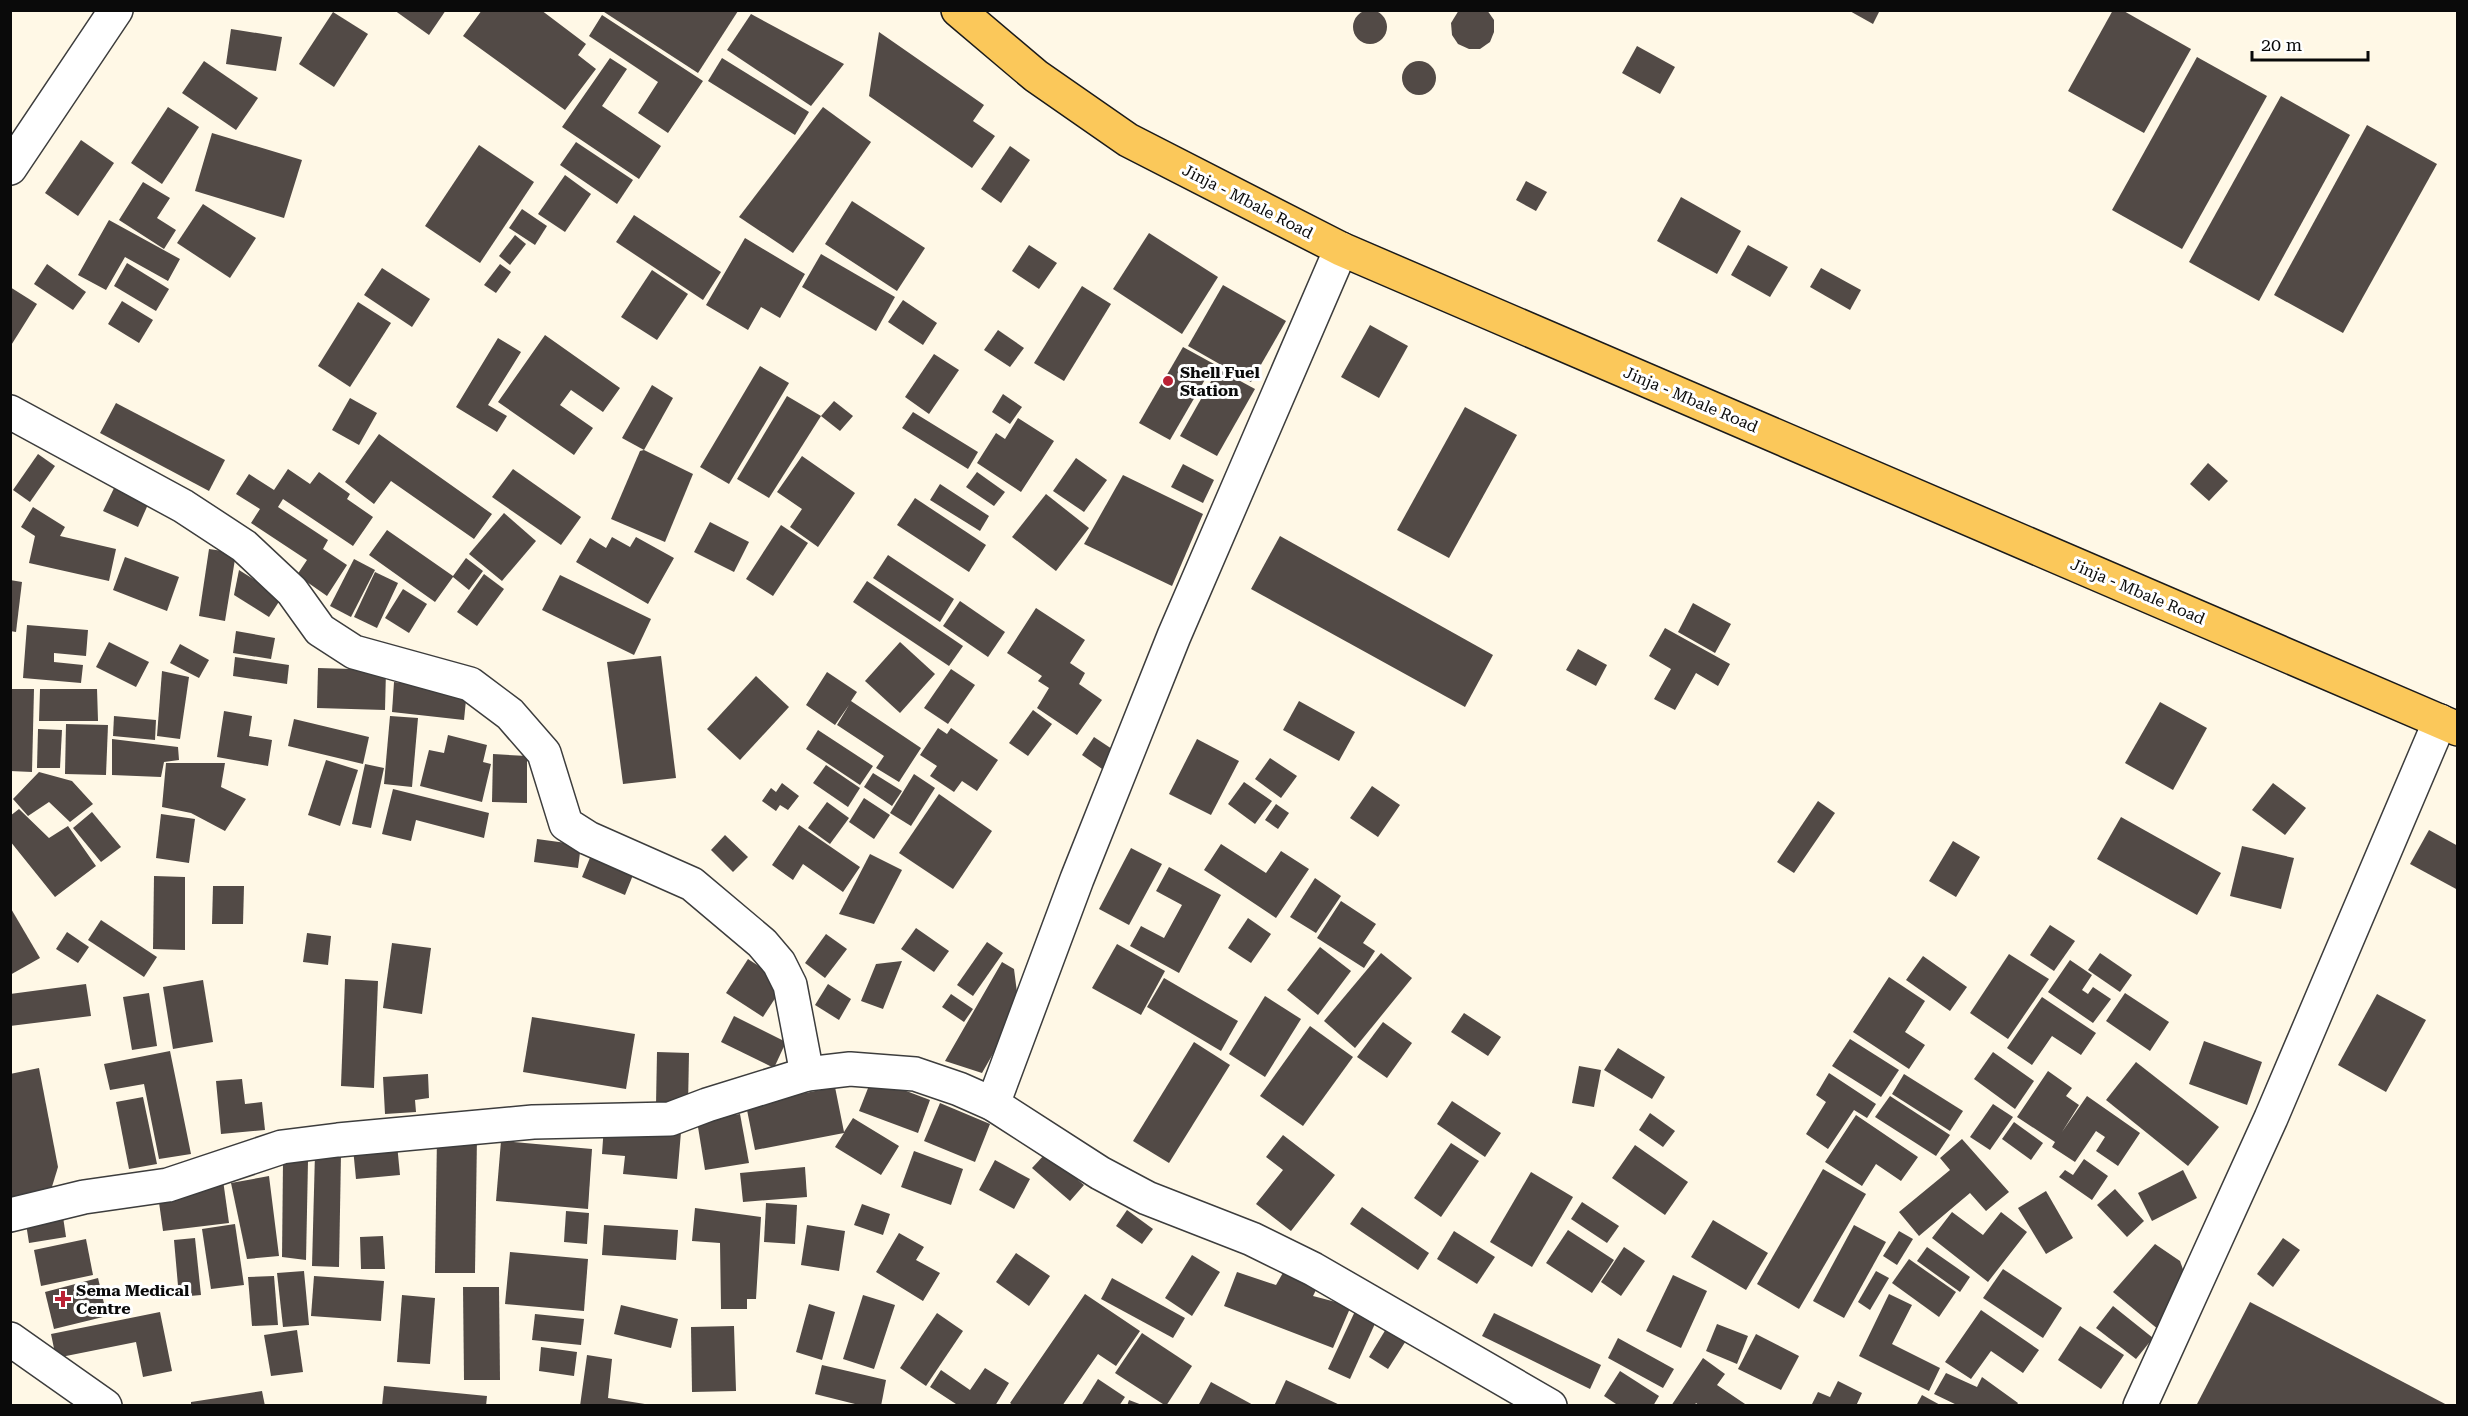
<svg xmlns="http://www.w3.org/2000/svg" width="2468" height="1416" viewBox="0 0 2468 1416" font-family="'Roboto Serif',serif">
<rect width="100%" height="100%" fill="#fff8e6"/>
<g fill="#524a46">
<circle cx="1370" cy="27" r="17"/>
<polygon points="394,10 446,10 429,35"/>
<polygon points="482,10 541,10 586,44 578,55 596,69 565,110 463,36"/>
<polygon points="601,10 736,10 738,11 698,73"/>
<polygon points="1459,10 1487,10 1494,20 1494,32 1490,42 1480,49 1469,49 1458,44 1452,35 1451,23"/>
<polygon points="1848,10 1880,10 1873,24"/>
<polygon points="2113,10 2122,10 2191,49 2144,133 2068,91"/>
<polygon points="333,12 368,34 334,87 299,64"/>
<polygon points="751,14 844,64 811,106 727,50"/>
<polygon points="602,15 703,81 668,133 638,113 658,82 589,36"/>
<polygon points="231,29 282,37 276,71 226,64"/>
<polygon points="879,32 984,105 973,121 995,136 972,168 869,96"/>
<polygon points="1637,46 1675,67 1660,94 1622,73"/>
<polygon points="2197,57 2267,96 2182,249 2112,210"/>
<polygon points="610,58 627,69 602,106 661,146 639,179 562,127"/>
<polygon points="722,58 809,112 795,135 708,81"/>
<circle cx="1419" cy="78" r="17"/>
<polygon points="204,61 258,98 236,130 182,93"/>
<polygon points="2281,96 2350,135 2259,301 2189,262"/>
<polygon points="168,107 199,127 162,184 131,163"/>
<polygon points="823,107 871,142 793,253 739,217"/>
<polygon points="2367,125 2437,164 2343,333 2274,295"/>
<polygon points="212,133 302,160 284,218 195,191"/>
<polygon points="81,140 114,163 78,216 45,193"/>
<polygon points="576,142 633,180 617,204 560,165"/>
<polygon points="479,145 534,182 480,263 425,226"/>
<polygon points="1010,146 1030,160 1001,203 981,189"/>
<polygon points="565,175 591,194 565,232 538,214"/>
<polygon points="1526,181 1547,192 1536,211 1516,200"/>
<polygon points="143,182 170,198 157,218 176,230 164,249 119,220"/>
<polygon points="1681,197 1741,231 1717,274 1657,241"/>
<polygon points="852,201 925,248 897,291 825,244"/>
<polygon points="203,204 256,238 230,278 177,243"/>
<polygon points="522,209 547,226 535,245 509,228"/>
<polygon points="634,215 721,272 703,300 616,242"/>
<polygon points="109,220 180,259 168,281 125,257 106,290 78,275"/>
<polygon points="1149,233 1218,277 1182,334 1113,289"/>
<polygon points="515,235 526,244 510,265 499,256"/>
<polygon points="745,238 805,274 780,318 761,307 748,330 706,305"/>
<polygon points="1029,245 1057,263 1039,289 1012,271"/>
<polygon points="1748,245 1788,267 1770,297 1731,275"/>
<polygon points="821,254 895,297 876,331 802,287"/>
<polygon points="127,263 169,289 156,311 114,286"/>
<polygon points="47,264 86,292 73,310 34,284"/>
<polygon points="500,264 511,272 496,293 484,285"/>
<polygon points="382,268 430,299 412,327 364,295"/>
<polygon points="1821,268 1861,290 1850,310 1810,287"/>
<polygon points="652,270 688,294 657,340 621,317"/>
<polygon points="1223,285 1286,321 1251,382 1188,346"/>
<polygon points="1082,286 1111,304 1064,381 1034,363"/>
<polygon points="10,287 37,304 10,347"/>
<polygon points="903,300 937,323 923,345 888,322"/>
<polygon points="122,301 153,320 139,343 108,324"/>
<polygon points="358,302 391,323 350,387 318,366"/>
<polygon points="1370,325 1408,346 1379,398 1341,377"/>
<polygon points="998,330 1024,348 1010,367 984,350"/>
<polygon points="545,335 620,388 603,412 571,390 560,405 593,428 574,455 498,402"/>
<polygon points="498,338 521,352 488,405 507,416 497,432 456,407"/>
<polygon points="1183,347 1214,364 1170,440 1139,423"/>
<polygon points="934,354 959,370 929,414 905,397"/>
<polygon points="760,366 789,383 729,484 700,467"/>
<polygon points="1218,369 1255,389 1217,456 1180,436"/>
<polygon points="652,385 673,398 644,450 622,438"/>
<polygon points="1003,394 1022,407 1010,424 992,412"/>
<polygon points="787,396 821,416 769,498 737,479"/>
<polygon points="350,398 377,413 359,445 332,430"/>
<polygon points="834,401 853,416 840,431 821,416"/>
<polygon points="116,403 225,460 209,491 100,433"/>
<polygon points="1465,407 1517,435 1449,558 1397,530"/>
<polygon points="913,412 978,452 968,469 902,428"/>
<polygon points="1018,418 1054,441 1021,492 977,463 996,433 1005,439"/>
<polygon points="379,434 492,514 474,539 391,481 374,504 345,482"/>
<polygon points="644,450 693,474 665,542 611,519 640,451"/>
<polygon points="38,454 55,466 30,502 13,490"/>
<polygon points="802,456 855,493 818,547 790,527 802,509 777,492"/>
<polygon points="1076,458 1107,480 1084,512 1053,491"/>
<polygon points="2208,463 2228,481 2209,501 2190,484"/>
<polygon points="1183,464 1214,480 1203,503 1171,487"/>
<polygon points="288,469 310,484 319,472 350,494 347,499 373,517 353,546 283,499 278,507 328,540 323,549 347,565 327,596 297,575 307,560 251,523 260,509 236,494 249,474 274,490"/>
<polygon points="513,469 581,517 561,545 492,497"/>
<polygon points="977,472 1005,492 994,506 966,487"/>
<polygon points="1123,475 1203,514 1172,586 1084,544"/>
<polygon points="116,484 150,500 138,527 103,511"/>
<polygon points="940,484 989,516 980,531 930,500"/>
<polygon points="1046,494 1089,528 1056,571 1012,537"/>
<polygon points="915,498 986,545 969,572 897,525"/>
<polygon points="33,507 65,527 60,536 116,549 109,581 29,563 35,536 21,527"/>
<polygon points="504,513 536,541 502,581 469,554"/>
<polygon points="710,522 749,542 734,572 694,552"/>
<polygon points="781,525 808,543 773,596 746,579"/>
<polygon points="387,530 453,576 466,558 483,571 469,590 453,577 435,602 369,555"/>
<polygon points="1280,536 1493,655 1465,707 1251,589"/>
<polygon points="612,537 630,547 636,537 674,558 648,604 576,562 590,538 606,548"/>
<polygon points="209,549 236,553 225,621 199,616"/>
<polygon points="888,555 954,599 940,622 873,578"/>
<polygon points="125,557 179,577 167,611 113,590"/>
<polygon points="354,559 375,570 351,617 330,606"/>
<polygon points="239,570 282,597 269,617 234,595"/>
<polygon points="375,572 398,583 377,628 354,617"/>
<polygon points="484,574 504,589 477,626 457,612"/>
<polygon points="560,575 651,619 634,655 542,610"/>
<polygon points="10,580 22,582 16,632 10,631"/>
<polygon points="867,581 963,646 949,666 853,602"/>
<polygon points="403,589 427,604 409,633 385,618"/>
<polygon points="960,601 1005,632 988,657 943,626"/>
<polygon points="1693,603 1731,624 1715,653 1678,632"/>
<polygon points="1036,608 1085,640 1070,663 1085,673 1079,684 1102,700 1077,735 1037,708 1049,688 1038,681 1042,676 1007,653"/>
<polygon points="27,625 88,630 86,656 54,653 54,662 83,665 81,683 23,678"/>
<polygon points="1665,628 1730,664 1718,686 1696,673 1675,710 1654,699 1671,669 1649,656"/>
<polygon points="236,631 275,638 271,659 233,653"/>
<polygon points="109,642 149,662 136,687 96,667"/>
<polygon points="900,642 935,674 900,713 865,681"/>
<polygon points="180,644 209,660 199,678 170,663"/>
<polygon points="1578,649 1607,665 1596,686 1566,670"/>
<polygon points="661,656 676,778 623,784 607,662"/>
<polygon points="235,657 289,665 287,684 233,676"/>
<polygon points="318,668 386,670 385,710 317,708"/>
<polygon points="951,669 975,685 948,724 924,708"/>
<polygon points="162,671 189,677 180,739 157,736"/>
<polygon points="827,672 857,692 851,701 921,748 899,782 876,768 884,756 837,725 849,705 835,725 806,705"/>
<polygon points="756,676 789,707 740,760 707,729"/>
<polygon points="394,682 467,690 464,720 392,712"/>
<polygon points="10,689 34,689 32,772 10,771"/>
<polygon points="40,689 97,689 98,721 39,721"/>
<polygon points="1299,701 1355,732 1339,761 1283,730"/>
<polygon points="2160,702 2207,728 2173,790 2125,763"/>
<polygon points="1033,710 1052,724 1028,756 1009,743"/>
<polygon points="224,711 252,716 249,736 272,740 268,766 217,757"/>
<polygon points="114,716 156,720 155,740 113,736"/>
<polygon points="390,716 418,718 412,787 384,784"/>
<polygon points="294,719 369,737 363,764 288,746"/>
<polygon points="66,724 108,725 106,775 65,774"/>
<polygon points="938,728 947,734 951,728 998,760 977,791 962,781 954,792 930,776 937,766 920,755"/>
<polygon points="38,729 62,730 60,768 37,768"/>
<polygon points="818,730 873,766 860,785 806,749"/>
<polygon points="448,735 487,745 483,762 491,764 482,802 420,786 429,750 444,753"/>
<polygon points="1094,737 1118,753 1105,771 1082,755"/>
<polygon points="112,739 178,747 179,760 164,762 161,777 112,775"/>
<polygon points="1197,739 1239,761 1211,815 1169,794"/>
<polygon points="493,754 527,756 527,803 492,802"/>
<polygon points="1270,758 1297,776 1281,798 1255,779"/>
<polygon points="326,760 358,770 340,826 308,815"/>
<polygon points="166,763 225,763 221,787 246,799 225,831 191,813 162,807"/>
<polygon points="365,764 384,768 371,828 352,824"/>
<polygon points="826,765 860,788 848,807 813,783"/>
<polygon points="39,772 72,781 93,804 70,822 49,802 28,816 13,799"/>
<polygon points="873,773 902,791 892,806 864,787"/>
<polygon points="914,774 935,788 911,826 890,813"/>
<polygon points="1244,782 1272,801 1255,824 1228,804"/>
<polygon points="782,783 799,796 788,810 780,805 776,811 762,801 771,788 776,792"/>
<polygon points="2273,783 2306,808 2285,835 2252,810"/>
<polygon points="1372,786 1400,805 1378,837 1350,818"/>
<polygon points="393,789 489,813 484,838 416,820 411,841 382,834"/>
<polygon points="939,794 992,831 953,889 899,853"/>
<polygon points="864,798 890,815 874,839 849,822"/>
<polygon points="1818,801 1835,813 1794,873 1777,862"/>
<polygon points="827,802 849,818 830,844 808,828"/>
<polygon points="1276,804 1289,813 1278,829 1265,820"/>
<polygon points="19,809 49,838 68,826 96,866 55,897 10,841 10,816"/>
<polygon points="92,812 121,847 101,862 73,828"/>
<polygon points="161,814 195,819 189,863 156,858"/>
<polygon points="2121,817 2221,873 2197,915 2097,859"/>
<polygon points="799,825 860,867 843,892 803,864 793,880 772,865"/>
<polygon points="2429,830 2458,846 2458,890 2410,864"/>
<polygon points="725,835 748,857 733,872 711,850"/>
<polygon points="537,839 581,845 578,868 534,862"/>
<polygon points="1953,841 1980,857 1956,897 1929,881"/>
<polygon points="1221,844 1266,873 1281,851 1309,869 1276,918 1204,870"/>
<polygon points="2242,846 2294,858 2281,909 2230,896"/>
<polygon points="594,848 637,865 625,895 582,877"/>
<polygon points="1131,848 1162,864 1129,925 1099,909"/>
<polygon points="870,854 902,870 874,924 839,914"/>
<polygon points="1169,867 1221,895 1179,973 1130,946 1141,926 1164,938 1182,905 1156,891"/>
<polygon points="154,876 185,877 185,950 153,949"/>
<polygon points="1315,878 1341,896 1316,933 1290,917"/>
<polygon points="213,886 244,886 243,924 212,924"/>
<polygon points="1341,901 1376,924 1363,943 1375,951 1364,968 1317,938"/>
<polygon points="10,907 40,958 10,975"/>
<polygon points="1248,918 1271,934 1251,963 1228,948"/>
<polygon points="101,920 157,957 144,977 88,940"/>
<polygon points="2050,925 2075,941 2054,971 2030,955"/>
<polygon points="916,928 949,951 934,972 901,949"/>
<polygon points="67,932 89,947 78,963 56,949"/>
<polygon points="307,933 331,936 328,965 303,962"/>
<polygon points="826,934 847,949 825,978 805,963"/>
<polygon points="987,942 1003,953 973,996 957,985"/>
<polygon points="392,943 431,948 422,1014 383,1008"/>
<polygon points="1117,944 1165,971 1141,1015 1092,988"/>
<polygon points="1320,947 1351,971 1318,1015 1287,990"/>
<polygon points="1381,953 1412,978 1355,1048 1324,1021"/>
<polygon points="2100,953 2132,975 2120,992 2088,970"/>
<polygon points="2009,954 2049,979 2008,1039 1970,1013"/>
<polygon points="1923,956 1967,987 1950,1011 1906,980"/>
<polygon points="748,959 785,983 763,1017 726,993"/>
<polygon points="2070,960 2092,975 2082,990 2088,994 2093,987 2111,999 2093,1023 2048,992"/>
<polygon points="902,961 883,1009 861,1001 876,964"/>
<polygon points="1002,962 1014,969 1020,1016 1010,1024 982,1073 945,1061"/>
<polygon points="1889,977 1925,1001 1905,1032 1925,1045 1909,1069 1853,1032"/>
<polygon points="1164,978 1238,1021 1221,1051 1147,1007"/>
<polygon points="345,979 378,981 374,1088 341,1086"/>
<polygon points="203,980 213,1042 173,1049 163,987"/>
<polygon points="86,984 91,1016 10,1026 10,994"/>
<polygon points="828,984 851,999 839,1020 815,1005"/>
<polygon points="149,993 157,1046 132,1050 123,997"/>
<polygon points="2125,993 2169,1022 2150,1051 2106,1021"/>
<polygon points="951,994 973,1009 964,1022 942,1007"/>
<polygon points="2377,994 2426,1020 2386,1092 2338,1065"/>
<polygon points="1265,996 1301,1019 1265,1077 1229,1054"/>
<polygon points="2042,997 2096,1033 2081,1055 2052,1036 2032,1065 2007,1048"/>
<polygon points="1464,1013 1501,1037 1488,1056 1451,1032"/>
<polygon points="734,1016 786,1042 774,1068 721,1042"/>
<polygon points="532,1017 635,1034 626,1089 523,1072"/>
<polygon points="1383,1022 1412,1043 1387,1078 1357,1057"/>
<polygon points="1310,1026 1353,1057 1303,1126 1260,1096"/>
<polygon points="1850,1039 1899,1070 1881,1097 1832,1066"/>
<polygon points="2204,1041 2262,1062 2247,1105 2189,1084"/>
<polygon points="1194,1042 1230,1065 1169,1163 1133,1141"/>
<polygon points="1618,1048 1665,1077 1652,1099 1604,1070"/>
<polygon points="170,1051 191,1154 159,1159 144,1084 110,1090 104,1064"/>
<polygon points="657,1052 689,1053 688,1106 656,1105"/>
<polygon points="1993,1052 2034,1081 2015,1109 1974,1079"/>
<polygon points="2136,1062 2219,1127 2188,1166 2106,1100"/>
<polygon points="1579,1066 1601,1070 1594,1107 1572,1103"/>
<polygon points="39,1068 58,1167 51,1190 10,1197 10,1074"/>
<polygon points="2048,1071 2072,1088 2066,1096 2079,1105 2062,1132 2087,1096 2140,1133 2118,1166 2096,1151 2105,1137 2096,1131 2075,1162 2052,1147 2055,1142 2017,1117"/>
<polygon points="1829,1073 1876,1104 1867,1118 1854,1110 1828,1149 1806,1134 1826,1102 1816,1095"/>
<polygon points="428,1074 429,1098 415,1100 416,1112 385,1114 383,1077"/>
<polygon points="1904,1074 1963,1111 1950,1131 1892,1094"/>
<polygon points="872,1078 930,1100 918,1133 859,1111"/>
<polygon points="242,1079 245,1104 262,1102 265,1130 221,1134 216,1081"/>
<polygon points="835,1087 844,1132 853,1118 899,1146 881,1175 835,1147 844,1133 755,1150 746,1105"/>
<polygon points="1890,1096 1950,1135 1936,1156 1875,1117"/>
<polygon points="143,1097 157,1164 129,1169 116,1102"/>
<polygon points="1452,1101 1501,1133 1485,1157 1437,1124"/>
<polygon points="940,1103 990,1124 975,1162 924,1141"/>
<polygon points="1993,1104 2013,1117 1990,1150 1970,1137"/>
<polygon points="1650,1113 1675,1131 1663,1147 1639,1130"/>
<polygon points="740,1114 749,1163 705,1170 697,1121"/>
<polygon points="1856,1115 1918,1157 1901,1181 1876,1164 1862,1186 1825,1162"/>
<polygon points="2014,1122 2043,1143 2031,1160 2002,1139"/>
<polygon points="604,1125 681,1132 677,1179 623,1174 625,1156 602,1154"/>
<polygon points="437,1135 477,1136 475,1273 435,1273"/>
<polygon points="1283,1135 1335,1175 1291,1231 1256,1204 1283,1170 1266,1157"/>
<polygon points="1962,1139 2009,1192 1986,1211 1970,1193 1919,1236 1899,1212 1950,1170 1940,1158"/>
<polygon points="501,1141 592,1149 588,1209 496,1201"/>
<polygon points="1451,1143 1479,1161 1441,1217 1414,1198"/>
<polygon points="397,1144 400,1175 356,1179 353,1148"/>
<polygon points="1635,1145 1688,1182 1665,1215 1612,1178"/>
<polygon points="914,1151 963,1169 951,1205 901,1187"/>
<polygon points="315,1153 341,1154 339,1267 312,1266"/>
<polygon points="1046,1153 1084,1185 1070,1201 1032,1168"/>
<polygon points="2084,1159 2108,1176 2092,1200 2059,1177 2065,1170 2073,1175"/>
<polygon points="995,1160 1030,1179 1014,1209 979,1190"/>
<polygon points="283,1161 308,1161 306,1260 282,1257"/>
<polygon points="805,1167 807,1197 743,1202 740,1173"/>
<polygon points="1823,1169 1866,1194 1799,1309 1757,1284"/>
<polygon points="2183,1170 2197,1198 2152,1221 2138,1193"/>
<polygon points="1531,1172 1573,1197 1532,1267 1490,1242"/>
<polygon points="269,1176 279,1256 247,1259 231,1183"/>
<polygon points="223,1180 229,1223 163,1231 157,1188"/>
<polygon points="2115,1189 2144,1221 2127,1237 2097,1205"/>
<polygon points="2046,1191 2073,1238 2046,1254 2018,1208"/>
<polygon points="1582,1202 1619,1226 1607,1243 1571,1219"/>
<polygon points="766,1203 797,1205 795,1244 764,1242"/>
<polygon points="862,1204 890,1214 883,1235 854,1225"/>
<polygon points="1362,1207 1429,1253 1418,1270 1350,1224"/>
<polygon points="695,1208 761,1217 756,1299 747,1299 747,1309 721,1309 720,1243 692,1241"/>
<polygon points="62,1210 66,1237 29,1243 25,1217"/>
<polygon points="1127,1210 1153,1229 1142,1244 1116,1226"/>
<polygon points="566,1211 589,1213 587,1244 564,1242"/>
<polygon points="1952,1212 1983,1235 2001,1212 2027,1232 1988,1282 1932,1238"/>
<polygon points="1713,1220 1768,1253 1746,1290 1691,1257"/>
<polygon points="235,1224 244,1285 211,1289 202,1229"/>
<polygon points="604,1225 678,1230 676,1260 602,1255"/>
<polygon points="807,1225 845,1231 839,1271 801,1265"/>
<polygon points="1854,1225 1886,1242 1844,1318 1813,1301"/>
<polygon points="1568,1230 1614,1260 1592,1293 1546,1263"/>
<polygon points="1454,1231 1495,1257 1477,1284 1437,1259"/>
<polygon points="1899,1231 1913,1239 1897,1265 1883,1256"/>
<polygon points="899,1233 924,1247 916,1260 940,1273 923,1301 876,1272"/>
<polygon points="383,1236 385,1269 361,1269 360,1237"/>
<polygon points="195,1238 201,1295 179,1297 174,1240"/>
<polygon points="2283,1238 2300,1250 2273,1287 2257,1274"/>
<polygon points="86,1239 93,1275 41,1286 34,1250"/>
<polygon points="2155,1244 2180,1261 2189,1286 2159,1330 2113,1292"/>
<polygon points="1624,1247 1645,1261 1621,1296 1601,1282"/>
<polygon points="1927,1247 1970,1277 1960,1292 1917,1261"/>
<polygon points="510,1252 588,1259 584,1311 505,1304"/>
<polygon points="1016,1253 1050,1276 1029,1306 996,1282"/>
<polygon points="1192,1255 1220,1272 1192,1316 1165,1298"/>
<polygon points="1909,1259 1956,1292 1939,1317 1892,1283"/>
<polygon points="2003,1269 2062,1308 2043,1338 1983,1298"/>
<polygon points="304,1271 309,1325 283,1327 277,1273"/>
<polygon points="1284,1271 1316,1290 1313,1296 1351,1306 1333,1348 1224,1306 1237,1272 1276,1285"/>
<polygon points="1876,1271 1889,1278 1870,1310 1858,1302"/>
<polygon points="1673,1275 1707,1291 1681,1348 1646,1331"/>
<polygon points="274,1276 278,1325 252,1326 248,1277"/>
<polygon points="314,1276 384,1281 381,1321 311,1316"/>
<polygon points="98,1278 107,1316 54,1329 45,1292"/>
<polygon points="1112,1278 1185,1318 1173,1338 1101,1299"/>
<polygon points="463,1287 499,1287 500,1380 464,1380"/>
<polygon points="1085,1294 1140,1331 1116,1366 1098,1354 1062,1406 1014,1406 1010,1403"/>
<polygon points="1889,1294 1912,1305 1892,1344 1940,1368 1929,1391 1859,1356"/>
<polygon points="402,1295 435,1298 430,1364 397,1362"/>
<polygon points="863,1295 895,1305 874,1369 843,1359"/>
<polygon points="2250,1302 2449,1406 2196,1406"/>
<polygon points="809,1304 835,1312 822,1360 796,1352"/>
<polygon points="621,1305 678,1319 671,1348 614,1334"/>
<polygon points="2113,1306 2153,1338 2136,1359 2096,1328"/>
<polygon points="1357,1307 1378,1317 1350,1379 1328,1369"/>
<polygon points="1981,1310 2039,1350 2023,1373 1991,1351 1971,1379 1945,1362"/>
<polygon points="160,1312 172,1371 143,1377 136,1342 56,1358 51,1334"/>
<polygon points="937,1313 963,1331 926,1386 900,1368"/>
<polygon points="1494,1313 1601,1365 1590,1389 1482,1336"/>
<polygon points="535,1314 584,1319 581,1345 532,1340"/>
<polygon points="1389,1324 1409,1336 1388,1369 1369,1357"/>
<polygon points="1717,1324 1748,1336 1737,1364 1706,1351"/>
<polygon points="734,1326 736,1391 692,1392 691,1327"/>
<polygon points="2080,1326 2124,1355 2101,1389 2058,1360"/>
<polygon points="297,1330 303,1372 271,1376 264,1335"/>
<polygon points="1142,1333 1192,1366 1166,1406 1115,1373"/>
<polygon points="1756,1334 1799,1356 1781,1390 1738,1369"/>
<polygon points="1618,1338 1674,1369 1663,1388 1608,1358"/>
<polygon points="541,1347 577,1352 574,1376 539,1371"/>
<polygon points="587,1355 612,1359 608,1398 657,1406 580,1406"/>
<polygon points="1703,1358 1725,1374 1717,1385 1748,1406 1700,1406 1696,1403 1694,1406 1671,1406"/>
<polygon points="822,1365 886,1380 881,1406 863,1406 815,1394"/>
<polygon points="985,1368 1009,1383 995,1406 959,1406 930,1387 941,1370 970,1390"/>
<polygon points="1620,1371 1659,1396 1653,1406 1619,1406 1604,1396"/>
<polygon points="1946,1373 1977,1387 1982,1377 2018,1403 2016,1406 1959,1406 1934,1394"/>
<polygon points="1098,1379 1125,1397 1119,1406 1081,1406"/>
<polygon points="1286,1380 1342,1406 1274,1406"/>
<polygon points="1838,1381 1862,1393 1856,1406 1811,1406 1818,1392 1830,1397"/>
<polygon points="1211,1382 1255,1406 1198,1406"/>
<polygon points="384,1386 487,1396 486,1406 382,1406"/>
<polygon points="262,1391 265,1406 191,1406 191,1402"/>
<polygon points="1922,1395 1942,1406 1916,1406"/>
<polygon points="1129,1400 1142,1405 1142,1406 1127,1406"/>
</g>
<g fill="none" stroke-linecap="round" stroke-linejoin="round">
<g stroke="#3d3d3d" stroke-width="36">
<g id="street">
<polyline points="10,168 116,10"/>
<polyline points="10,412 183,506 244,546 292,591 320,630 354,652 470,684 510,714 544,753 566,824 588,838 692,884 762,943 779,963 790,985 807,1074"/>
<polyline points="993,1104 1077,879 1174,636 1341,249"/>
<polyline points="10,1215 84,1197 168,1185 282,1147 338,1140 533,1122 670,1119 707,1105 807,1074 850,1069 915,1074 959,1089 993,1104 1100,1173 1147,1198 1252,1239 1313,1269 1550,1406"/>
<polyline points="10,1339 105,1406"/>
<polyline points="2140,1406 2271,1118 2440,721"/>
</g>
</g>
<g stroke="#1b1b1b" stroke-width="36">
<polyline id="primary" points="958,10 1036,76 1128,140 1341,249 2458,729"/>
</g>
<use href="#street" stroke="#fff" stroke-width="33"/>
<use href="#primary" stroke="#fbc85a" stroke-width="33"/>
</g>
<g fill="#ba2134" stroke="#fff" stroke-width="2">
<circle cx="1168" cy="381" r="6"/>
<path d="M60 1290h6v6h6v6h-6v6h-6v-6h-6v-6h6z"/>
</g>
<g text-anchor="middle" stroke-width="6" stroke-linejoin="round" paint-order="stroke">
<g font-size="16" fill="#0a0a0a" stroke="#fff">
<text transform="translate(1248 201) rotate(27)" y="6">Jinja - Mbale Road</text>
<text transform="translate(1691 399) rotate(23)" y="6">Jinja - Mbale Road</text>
<text transform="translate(2138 591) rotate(23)" y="6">Jinja - Mbale Road</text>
</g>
<g font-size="16" font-weight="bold" fill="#0a0a0a" stroke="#fff" text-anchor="start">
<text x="1180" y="378">Shell Fuel<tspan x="1180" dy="18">Station</tspan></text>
<text x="76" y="1296">Sema Medical<tspan x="76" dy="18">Centre</tspan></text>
</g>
</g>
<rect width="2468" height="1416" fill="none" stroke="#0a0a0a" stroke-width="24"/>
<path d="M2252 51v9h116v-9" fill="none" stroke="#0a0a0a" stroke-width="3"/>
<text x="2261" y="51" font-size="18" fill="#0a0a0a" stroke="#ffffff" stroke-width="4.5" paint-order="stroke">20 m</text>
</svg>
